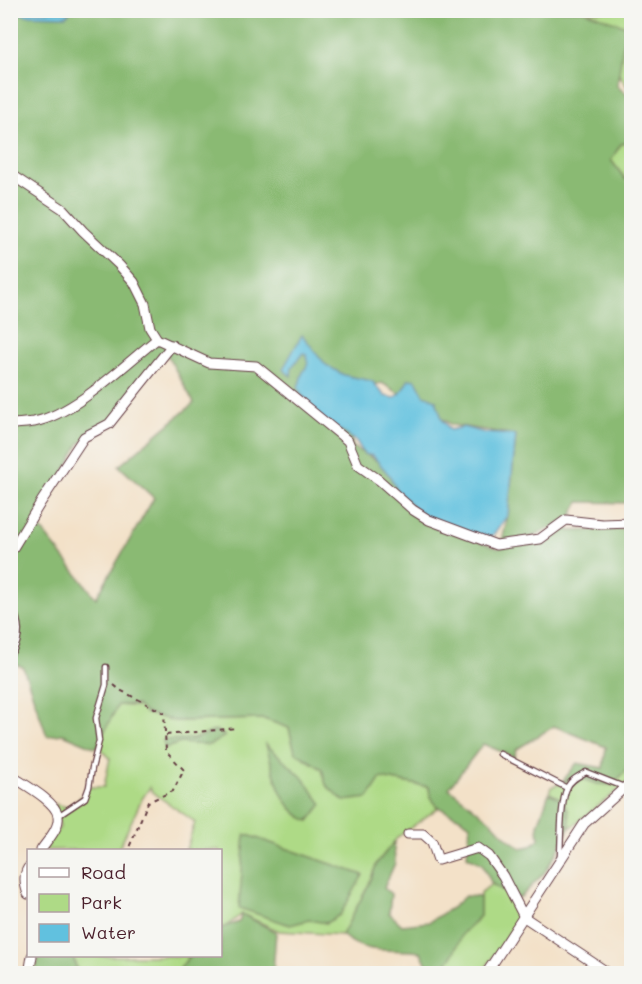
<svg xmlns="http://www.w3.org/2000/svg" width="642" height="984" viewBox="0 0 642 984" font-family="Mali,sans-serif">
<rect width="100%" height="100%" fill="#f6f6f2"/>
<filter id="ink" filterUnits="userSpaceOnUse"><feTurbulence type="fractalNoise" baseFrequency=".0167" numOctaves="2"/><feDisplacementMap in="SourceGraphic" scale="12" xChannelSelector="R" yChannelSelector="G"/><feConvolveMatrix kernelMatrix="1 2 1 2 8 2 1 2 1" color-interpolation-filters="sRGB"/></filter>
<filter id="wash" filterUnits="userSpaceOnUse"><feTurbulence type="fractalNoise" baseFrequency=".008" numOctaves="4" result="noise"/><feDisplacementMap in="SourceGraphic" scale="24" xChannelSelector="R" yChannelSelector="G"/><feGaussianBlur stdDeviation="1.35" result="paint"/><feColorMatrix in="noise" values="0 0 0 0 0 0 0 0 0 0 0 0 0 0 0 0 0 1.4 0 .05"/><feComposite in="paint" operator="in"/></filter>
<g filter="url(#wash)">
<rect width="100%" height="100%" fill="#f3e1c8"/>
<g fill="#aeda86" stroke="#7c7c58" stroke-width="1.5">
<polygon points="540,11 631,11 631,92 607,57"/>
<polygon points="631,142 631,179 626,180 611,160 621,143"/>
<polygon points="118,705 141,707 174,721 264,719 289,728 293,744 381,778 429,787 430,797 438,808 398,837 377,863 369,884 342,935 279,931 242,914 221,930 220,850 186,850 195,822 152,792 150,787 142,799 118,850 42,850 60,827 55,804 71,808 89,787 104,787 110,758 97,745"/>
<polygon points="631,756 631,780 570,828 561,798 549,793 551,787 578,777 598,784"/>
<polygon points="492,884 511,895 522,914 482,973 459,973 446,965 463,933 480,916 480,893"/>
<polygon points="73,956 189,956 177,974 80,973 77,971"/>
</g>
<g fill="#8aba73" stroke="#6a6c4f" stroke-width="1.5" fill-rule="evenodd">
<path d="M582 10 626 26 617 86 631 98V142L621 144 611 160 625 179H631V503L579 502 569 520 526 539 502 541 508 515 516 435 452 425 382 383 363 387 337 384 353 447 386 466 433 526 498 548 550 538 564 525 570 531 631 529 632 757 625 772 612 785 598 784 578 777 562 782 577 763 603 768 606 747 554 726 517 749 514 757 483 744 449 788 491 821 507 838 521 848 531 846 539 839 538 825 549 793 562 799 568 810 570 825 558 851 545 872 521 897 515 898 492 884 482 864 467 856 470 825C454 810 431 814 429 787L381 778 368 798 344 801 326 785 322 769 295 752 289 728 264 719 174 721 145 713 137 705H118L96 748 63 734 47 736 23 667 10 662V11ZM166 353 194 403 119 466 154 498 96 598 36 523 80 443 109 424Z"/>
<polygon points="216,730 225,736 210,745 181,743 165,748 163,740 194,739"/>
<path d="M266 744 302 777 322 804 309 821C279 809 274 771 266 744Z"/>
<polygon points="245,834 363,875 340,915 326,923 309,920 290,925 239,908"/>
<path d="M394 842 395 863 384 888 391 894 389 913 402 925 429 922 453 907 465 896 480 897V916L463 933 452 956 440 973H431L421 952C393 948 365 956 342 935L369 884 377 863Z"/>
<polygon points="242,914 276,932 273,973 177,973 189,956 220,956 221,928 239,922"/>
<polygon points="39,956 73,956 77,971 80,973 35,973"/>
</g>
<g fill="#61c1df" stroke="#567085" stroke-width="1.5">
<polygon points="14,11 71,11 66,16 25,15"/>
<path d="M302 335 326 365 344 375 372 381 385 396 394 398 400 394 409 379 416 380 424 395 436 400 442 419 450 430 463 427 486 433 516 435 508 515 488 542 423 516 398 492 389 475 373 456 364 454 356 441 341 431 326 424 301 395 298 387C300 383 301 376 303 372 308 365 309 363 306 354L303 353 292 367 291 376 283 369Z"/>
</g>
</g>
<g filter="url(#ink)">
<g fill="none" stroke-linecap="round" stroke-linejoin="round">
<g stroke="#633c43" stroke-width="7">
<g id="service">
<path d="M10 655C23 639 20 622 11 604"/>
<polyline points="500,754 567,788"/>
<polyline points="58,816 85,798 89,787 92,768 99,741 96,718 106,685 106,667"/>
<path d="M560 856C561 839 560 803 567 788 570 780 579 776 586 772L624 787"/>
</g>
</g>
<g stroke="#633c43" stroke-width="11">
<g id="minor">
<polyline points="10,174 63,209 83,231 119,265 134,282 145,304 150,328 157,339 209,363 256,366 348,441 358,465 379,480 413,510 429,520 496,545 540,539 566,520 602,524 632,523"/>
<path d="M10 424C18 424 26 423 34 422 75 414 124 365 157 339"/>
<polyline points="10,553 41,502 84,437 109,424 172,345"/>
<path d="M10 775C23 784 56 801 58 816 60 828 47 841 41 850"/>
<polyline points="408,834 423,834 432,842 438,860 478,848 489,856 503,876 524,917 610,974"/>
<path d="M28 868C23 876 25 886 28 894"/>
<polyline points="29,974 32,956"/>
<polyline points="486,974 584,824 632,781"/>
</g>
</g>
<g stroke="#633c43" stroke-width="2" stroke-dasharray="4.5 4.5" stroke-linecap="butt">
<polyline points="114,685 120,690 164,713 166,751 184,770 173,791 148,802 128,850"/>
<polyline points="166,735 237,728"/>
</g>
<use href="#service" stroke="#fff" stroke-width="4.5"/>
<use href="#minor" stroke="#fff" stroke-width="9"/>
</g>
</g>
<rect width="642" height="984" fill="none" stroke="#f6f6f2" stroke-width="36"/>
<rect x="27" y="849" width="195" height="108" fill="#f6f6f2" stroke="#b1a0a2" stroke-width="1.5"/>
<rect x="39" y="868" width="30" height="9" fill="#ffffff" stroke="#b1a0a2" stroke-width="1.5"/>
<text x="81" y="879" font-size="18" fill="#4a1f2b">Road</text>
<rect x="39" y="894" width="30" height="18" fill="#aeda86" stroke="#b1a0a2" stroke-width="1.5"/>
<text x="81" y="909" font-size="18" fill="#4a1f2b">Park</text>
<rect x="39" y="924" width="30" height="18" fill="#61c1df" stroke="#b1a0a2" stroke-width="1.5"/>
<text x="81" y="939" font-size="18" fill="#4a1f2b">Water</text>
</svg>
